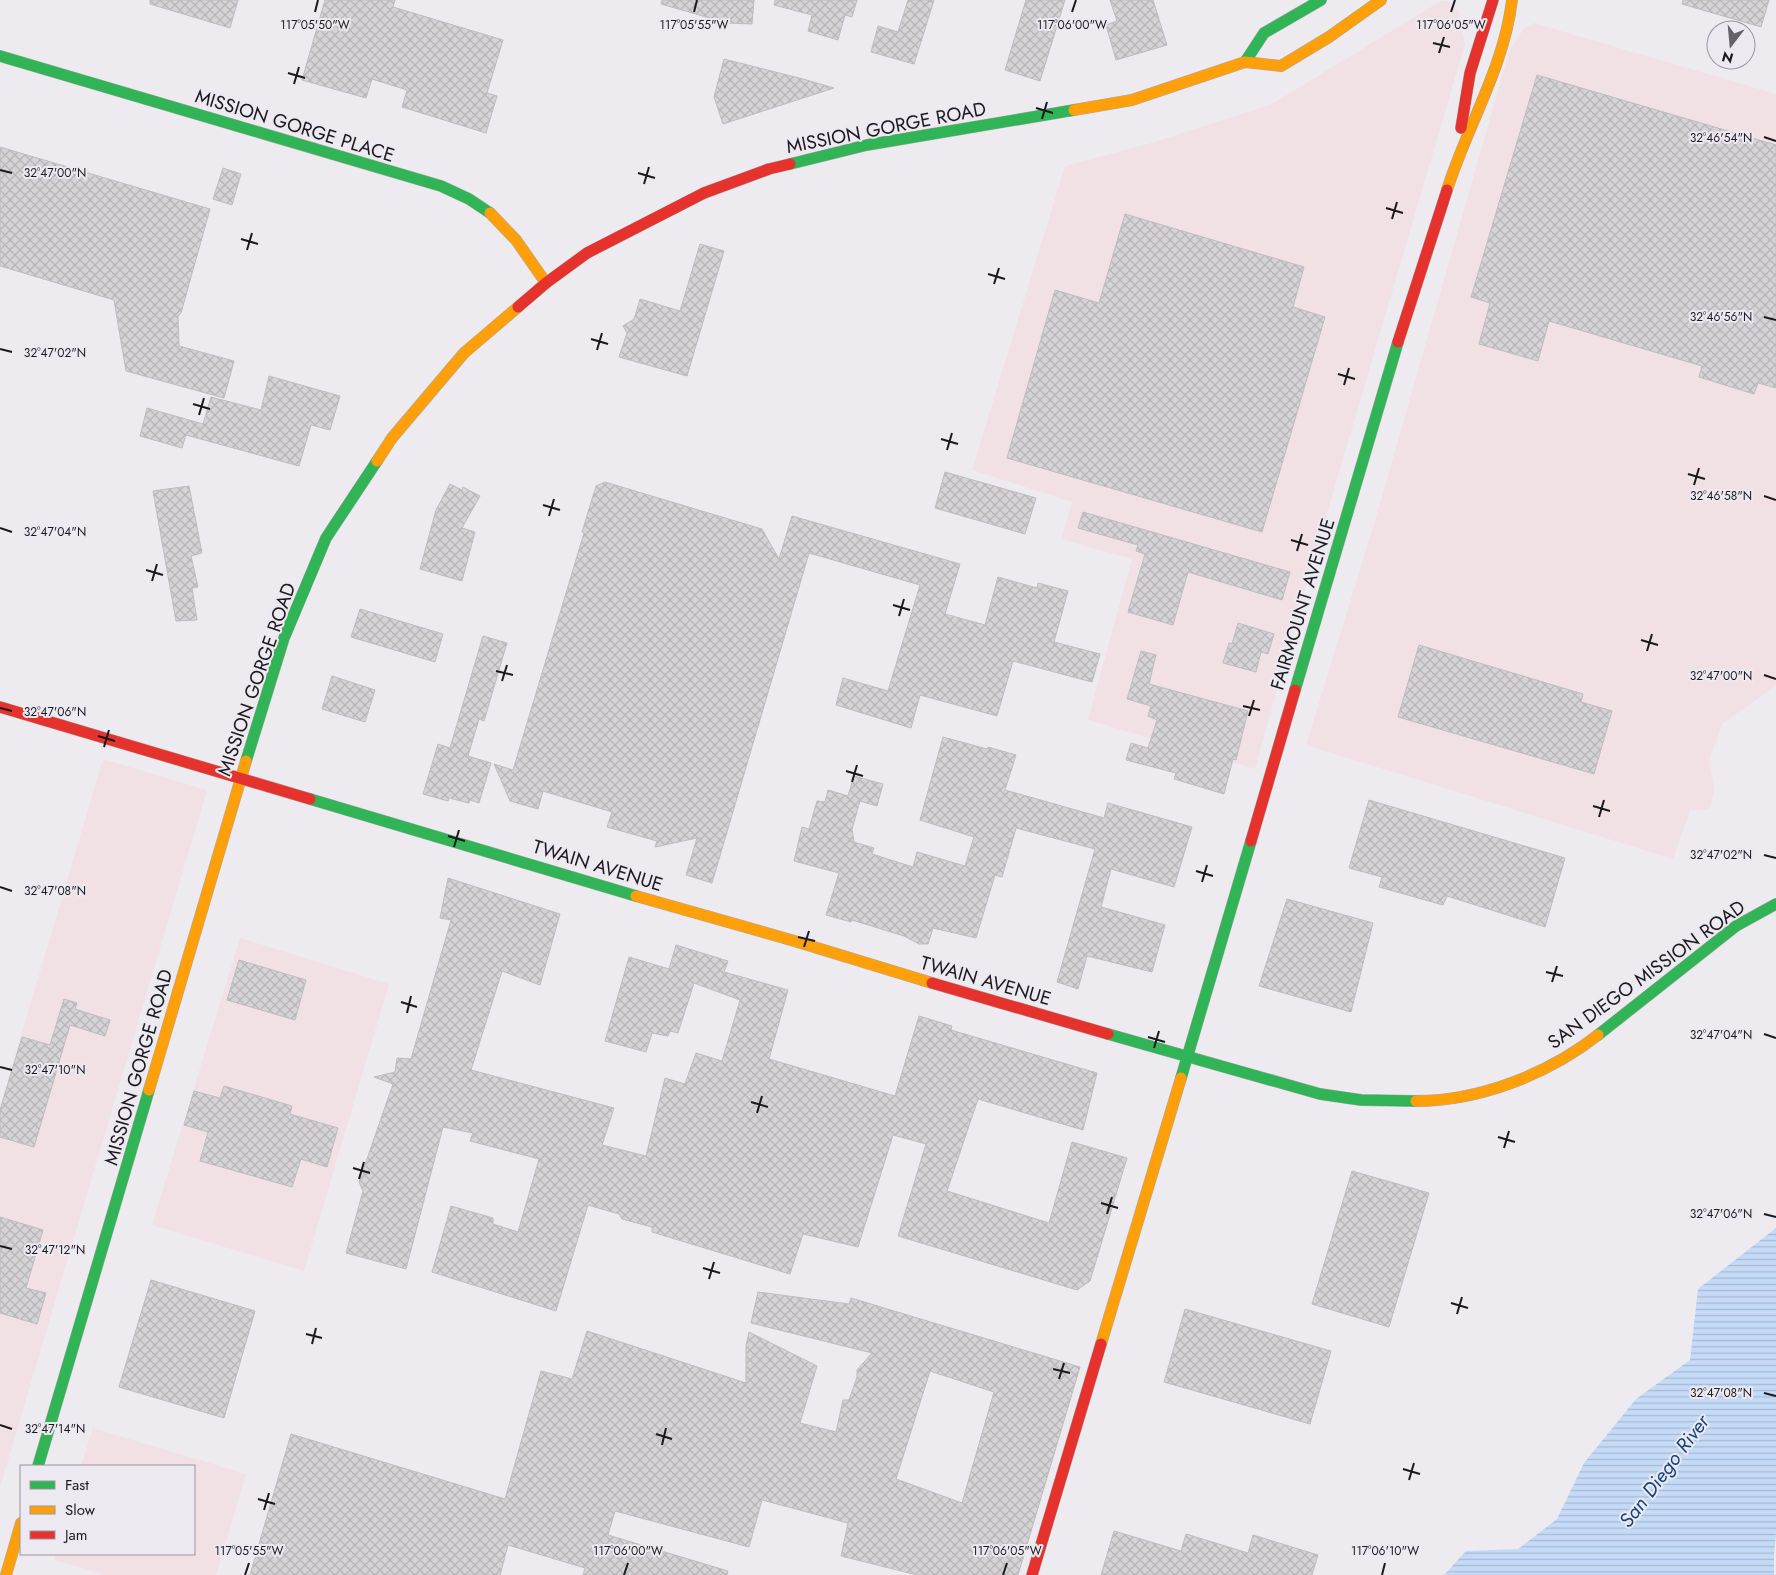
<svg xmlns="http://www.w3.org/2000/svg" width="1776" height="1575" viewBox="0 0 1776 1575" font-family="Jost,sans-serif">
<defs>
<pattern id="water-rules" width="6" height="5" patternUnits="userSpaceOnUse" patternTransform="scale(1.25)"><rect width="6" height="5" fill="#c4daf6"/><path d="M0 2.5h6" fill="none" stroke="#a8bad2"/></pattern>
<pattern id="building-cross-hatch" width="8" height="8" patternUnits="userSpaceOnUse" patternTransform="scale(1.25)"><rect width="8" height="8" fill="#d5d3d6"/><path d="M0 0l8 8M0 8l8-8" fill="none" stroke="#b6b5b7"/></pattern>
</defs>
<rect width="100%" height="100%" fill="#edebef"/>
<g fill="#f1e1e5">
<polygon points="1441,1 1450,2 1458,11 1465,44 1310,571 1255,769 1088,720 1132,559 1061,539 1072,502 972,470 1065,166 1148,144 1270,105"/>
<polygon points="1534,23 1776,94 1776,686 1723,723 1709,760 1714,789 1710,809 1690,811 1673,859 1306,745 1374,524 1509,52 1524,28"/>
<polygon points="103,759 207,790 0,1487 0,1107"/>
<polygon points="240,938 389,984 304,1271 152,1225"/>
<polygon points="93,1428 246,1474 216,1575 106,1575 54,1560 56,1554 194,1554 194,1466 81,1466"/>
</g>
<polygon fill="url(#water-rules)" points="1776,1228 1776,1533 1774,1555 1774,1575 1444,1575 1466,1551 1518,1549 1557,1519 1584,1463 1636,1399 1690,1360 1698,1289"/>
<g fill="url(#building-cross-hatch)" stroke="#bdbcbf" fill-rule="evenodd">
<polygon points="150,0 238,0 230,28 150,4"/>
<polygon points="325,0 395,0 393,7 503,40 487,93 497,96 486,133 402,107 407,90 372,79 366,98 302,80"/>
<polygon points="662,0 754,0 752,24 727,23 661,4"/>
<polygon points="775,0 857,0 852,17 845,15 838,40 808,31 812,15 774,5"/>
<polygon points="908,0 934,0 914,64 871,52 878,26 898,32"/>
<polygon points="1026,0 1065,0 1040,81 1005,70"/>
<polygon points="1110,0 1153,0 1167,45 1116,60 1106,25 1117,21"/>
<polygon points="1683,0 1769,0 1761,27 1682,4"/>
<polygon points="724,59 803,79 834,88 723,124 714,97"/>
<polygon points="1537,75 1776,145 1776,388 1758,383 1754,394 1699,377 1702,366 1549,321 1538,361 1479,344 1490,303 1471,297"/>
<polygon points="0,147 210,209 181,313 178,316 179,346 234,361 224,398 126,371 114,300 0,266"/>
<polygon points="223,168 241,174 232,205 213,199"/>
<polygon points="1125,214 1304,267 1293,307 1325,317 1262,532 1007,458 1055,290 1099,303"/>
<polygon points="700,244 724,251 687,376 619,357 627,333 623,326 634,319 640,299 680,311"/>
<polygon points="269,376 340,396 330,430 311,425 299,466 186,435 182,448 140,436 147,408 203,424 211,397 261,410"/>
<polygon points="945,472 1036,498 1025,534 935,508"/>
<polygon points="605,482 762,529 779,559 792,516 960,564 945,614 985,625 998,577 1037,588 1038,583 1068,591 1054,642 1100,654 1092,682 1013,661 997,716 920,695 911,728 836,705 843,678 888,691 920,585 809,553 712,883 686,875 697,838 655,847 657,841 607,827 612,812 543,791 538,809 510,801 494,764 513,770 584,533 582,532 596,486"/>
<polygon points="450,484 462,490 463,487 480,496 462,528 475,532 462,581 420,569 436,510"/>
<polygon points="189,486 202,553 191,556 198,587 192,588 197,620 176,621 153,491"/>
<polygon points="1083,512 1290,572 1282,600 1188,572 1173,625 1128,612 1145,554 1136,551 1138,545 1078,528"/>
<polygon points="360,609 443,634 435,662 351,637"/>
<polygon points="1238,623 1274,634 1268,654 1261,652 1256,672 1223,663 1229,643 1232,644"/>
<polygon points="483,636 507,643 484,721 479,719 468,756 491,763 479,803 470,800 469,803 449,798 448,801 423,794 438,744 450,748"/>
<polygon points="1419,645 1583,694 1581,702 1612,711 1594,774 1398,717"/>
<polygon points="1141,651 1156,655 1149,684 1248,711 1236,760 1233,759 1224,794 1174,779 1176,773 1126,760 1131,743 1148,748 1157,720 1148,716 1151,706 1127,699"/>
<polygon points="332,676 375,690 365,722 322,709"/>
<polygon points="943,737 987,749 988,747 1016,755 1005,790 1104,818 1108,803 1192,827 1174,887 1111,869 1101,907 1165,925 1152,972 1087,956 1078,989 1057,982 1095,849 1016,828 1002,877 995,875 976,938 933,928 928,944 919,944 904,936 852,920 851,922 826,915 839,873 794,861 802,827 809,829 817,801 825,802 828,790 848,796 854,776 883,784 877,806 860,801 852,829 854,842 874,848 872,854 913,867 917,852 965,866 974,837 920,820"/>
<polygon points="1369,800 1565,858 1545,927 1447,896 1443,905 1379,887 1382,877 1349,868"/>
<polygon points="448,878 560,914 540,985 502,971 471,1070 614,1108 602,1145 646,1156 665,1078 685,1084 696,1053 722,1061 740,1000 694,983 678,1033 670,1031 668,1036 652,1033 646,1052 605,1041 629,957 669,969 676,945 728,961 724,972 788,990 769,1059 895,1096 919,1016 952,1026 951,1030 1097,1073 1083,1130 978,1099 947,1191 1049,1223 1072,1142 1127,1158 1090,1281 1077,1290 898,1236 926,1144 893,1135 858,1247 803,1234 790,1274 652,1232 652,1227 622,1219 619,1214 588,1205 556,1311 432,1272 451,1206 493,1218 493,1224 518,1232 539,1159 470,1141 473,1133 443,1127 406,1269 346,1253 363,1191 359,1182 393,1084 374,1077 395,1072 397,1058 411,1059 451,920 440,918"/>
<polygon points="1287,899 1373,923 1351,1012 1259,986"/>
<polygon points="239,960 306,980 295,1020 227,1000"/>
<polygon points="64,999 77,1003 75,1009 110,1020 105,1036 70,1025 34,1147 0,1137 0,1110 22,1037 50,1045"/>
<polygon points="224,1086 292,1106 290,1114 338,1128 327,1167 301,1159 292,1187 200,1161 208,1132 184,1125 194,1091 220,1098"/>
<polygon points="1352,1171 1429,1193 1389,1327 1312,1304"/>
<polygon points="0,1217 43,1230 26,1288 46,1293 37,1324 0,1313"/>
<polygon points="151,1280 255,1311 224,1418 119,1387"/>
<path d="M758 1292 849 1304 851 1298 1080 1367 1018 1575H917L841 1556 848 1523 762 1500 749 1547 615 1511 608 1535 728 1571 727 1575H583L585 1568 508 1545 500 1575H250L291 1434 505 1499 541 1371 572 1379 587 1331 746 1383V1346L749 1332 817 1366 800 1423 836 1432 843 1400H849L857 1377V1370L872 1353 751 1323ZM930 1371 994 1392 962 1503 896 1479Z"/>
<polygon points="1185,1309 1331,1351 1310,1424 1164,1382"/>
<polygon points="1114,1531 1181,1551 1186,1534 1248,1553 1253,1535 1318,1555 1312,1575 1101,1575"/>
</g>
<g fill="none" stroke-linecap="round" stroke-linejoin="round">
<g stroke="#acaaae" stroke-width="12">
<g id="fast">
<polyline points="0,56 441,186 469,199 490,213"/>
<polyline points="1245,62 1264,33 1321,0"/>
<polyline points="790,164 867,145 1074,110"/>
<polyline points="1295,690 1398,342"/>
<polyline points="246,761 284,638 326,538 377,461"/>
<polyline points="310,799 636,896"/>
<polyline points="1108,1034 1320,1094 1361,1100 1416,1101"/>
<polyline points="1598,1035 1736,926 1776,904"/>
<polyline points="1181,1078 1251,841"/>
<polyline points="38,1466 149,1090"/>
</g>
</g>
<g stroke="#acaaae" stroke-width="12">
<g id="slow">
<polyline points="1074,110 1132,100 1245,62 1281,66 1329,37 1381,0"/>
<path d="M1447 190C1467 126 1504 68 1512 0"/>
<polyline points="490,213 516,240 546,283"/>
<polyline points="377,461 392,438 464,353 518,307"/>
<polyline points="636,896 791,940 932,983"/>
<polyline points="149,1090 246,761"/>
<path d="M1416 1101C1480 1101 1548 1074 1598 1035"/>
<polyline points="1101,1344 1181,1078"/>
<polyline points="6,1575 21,1523"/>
</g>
</g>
<g stroke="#acaaae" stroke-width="12">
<g id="jam">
<polyline points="1461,128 1470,73 1493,0"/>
<polyline points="518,307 546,283 587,253 704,193 769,169 790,164"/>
<polyline points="1398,342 1447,190"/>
<polyline points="0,707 310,799"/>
<polyline points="1251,841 1295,690"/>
<polyline points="932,983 1108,1034"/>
<polyline points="1032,1575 1101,1344"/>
</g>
</g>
<use href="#fast" stroke="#30b455" stroke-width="11"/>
<use href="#slow" stroke="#ff9f0a" stroke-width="11"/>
<use href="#jam" stroke="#e5322d" stroke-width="11"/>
</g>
<path fill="none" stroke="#1a191c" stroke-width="2" d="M315 12 318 0M694 12 697 0M1072 12 1076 0M1451 12 1455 0M1433 43 1450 47M1439 53 1444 37M288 73 305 78M294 84 299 67M1036 108 1053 113M1042 119 1047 102M1764 137 1776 141M0 170 12 173M638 173 655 178M644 184 649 167M1386 208 1403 213M1392 219 1397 202M241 239 258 244M247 250 252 233M988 274 1005 279M994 284 999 268M1764 317 1776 320M591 339 608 344M0 349 12 352M597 350 602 333M1338 374 1355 379M1344 385 1349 368M193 404 210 409M199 415 204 398M941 439 958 444M947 450 952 433M1688 474 1705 479M1694 485 1699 468M1764 496 1776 500M543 505 560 510M549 516 554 499M0 528 12 532M1291 540 1308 545M1297 551 1302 534M146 570 163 575M152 581 157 564M893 605 910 610M899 616 904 599M1641 640 1658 645M1647 651 1652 634M496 671 513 675M1764 675 1776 679M502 681 507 665M1243 706 1260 710M0 708 12 711M1249 716 1254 700M98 736 115 741M104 747 109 730M846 771 863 776M852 782 857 765M1593 806 1610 811M1599 817 1604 800M448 836 465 841M454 847 459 830M1764 855 1776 858M1196 871 1213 876M1202 882 1207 865M0 887 12 891M798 937 815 941M804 947 809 931M1546 972 1563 976M1552 982 1557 966M401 1002 417 1007M407 1013 411 996M1764 1034 1776 1038M1148 1037 1165 1042M1154 1048 1159 1031M0 1067 12 1070M751 1102 768 1107M757 1113 762 1096M1498 1137 1515 1142M1504 1148 1509 1131M353 1168 370 1173M359 1179 364 1162M1101 1203 1118 1208M1107 1214 1112 1197M1764 1214 1776 1217M0 1246 12 1249M703 1268 720 1273M709 1279 714 1262M1451 1303 1468 1308M1457 1314 1462 1297M306 1334 322 1338M312 1344 316 1328M1053 1369 1070 1373M1059 1379 1064 1363M1764 1393 1776 1396M0 1425 12 1429M656 1434 672 1439M662 1445 666 1428M1403 1469 1420 1474M1409 1480 1414 1463M258 1499 275 1504M264 1510 269 1493M245 1575 249 1563M624 1575 628 1563M1003 1575 1007 1563M1382 1575 1385 1563"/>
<g text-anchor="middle" stroke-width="4" stroke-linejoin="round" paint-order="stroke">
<g font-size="19" fill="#1a191c" stroke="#ede9f1">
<text transform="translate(295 125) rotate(17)" y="7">MISSION GORGE PLACE</text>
<text transform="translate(886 127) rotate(-11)" y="7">MISSION GORGE ROAD</text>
<text transform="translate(1302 604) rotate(-73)" y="7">FAIRMOUNT AVENUE</text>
<text transform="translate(256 679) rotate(-71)" y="7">MISSION GORGE ROAD</text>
<text transform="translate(598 865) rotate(17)" y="7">TWAIN AVENUE</text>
<text transform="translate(1646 974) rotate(-36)" y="7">SAN DIEGO MISSION ROAD</text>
<text transform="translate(986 980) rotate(16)" y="7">TWAIN AVENUE</text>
<text transform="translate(138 1067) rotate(-74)" y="7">MISSION GORGE ROAD</text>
</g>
<g font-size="20" font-style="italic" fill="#12457e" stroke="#ede9f1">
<text transform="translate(1664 1471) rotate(-53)" y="7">San Diego River</text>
</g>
</g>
<g font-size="12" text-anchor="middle" fill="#1a191c" stroke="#ede9f1" stroke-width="4" stroke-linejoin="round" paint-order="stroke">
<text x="315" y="29">117°05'50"W</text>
<text x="694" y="29">117°05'55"W</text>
<text x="1072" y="29">117°06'00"W</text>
<text x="1451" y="29">117°06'05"W</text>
<text x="1721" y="142">32°46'54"N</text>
<text x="55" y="177">32°47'00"N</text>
<text x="1721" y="321">32°46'56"N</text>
<text x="55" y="357">32°47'02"N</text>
<text x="1721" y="500">32°46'58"N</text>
<text x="55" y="536">32°47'04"N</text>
<text x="1721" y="680">32°47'00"N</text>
<text x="55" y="716">32°47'06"N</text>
<text x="1721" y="859">32°47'02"N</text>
<text x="55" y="895">32°47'08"N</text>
<text x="1721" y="1039">32°47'04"N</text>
<text x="55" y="1074">32°47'10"N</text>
<text x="1721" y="1218">32°47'06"N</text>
<text x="55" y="1254">32°47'12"N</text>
<text x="1721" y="1397">32°47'08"N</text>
<text x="55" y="1433">32°47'14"N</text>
<text x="249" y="1555">117°05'55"W</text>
<text x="628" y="1555">117°06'00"W</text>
<text x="1007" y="1555">117°06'05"W</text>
<text x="1385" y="1555">117°06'10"W</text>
</g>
<rect x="20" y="1465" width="175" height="90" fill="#ede9f1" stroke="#99969c"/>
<rect x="30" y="1481" width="25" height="8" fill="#30b455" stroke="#99969c"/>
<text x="65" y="1490" font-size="15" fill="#1a191c">Fast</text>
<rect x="30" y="1506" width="25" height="8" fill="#ff9f0a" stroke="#99969c"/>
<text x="65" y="1515" font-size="15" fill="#1a191c">Slow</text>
<rect x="30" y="1531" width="25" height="8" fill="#e5322d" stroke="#99969c"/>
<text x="65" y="1540" font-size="15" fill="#1a191c">Jam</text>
<g transform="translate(1731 45) rotate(196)"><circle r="24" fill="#ede9f1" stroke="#99969c"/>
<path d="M0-4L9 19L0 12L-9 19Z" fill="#646266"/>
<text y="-8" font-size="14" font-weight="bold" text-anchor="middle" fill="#1a191c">N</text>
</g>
</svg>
